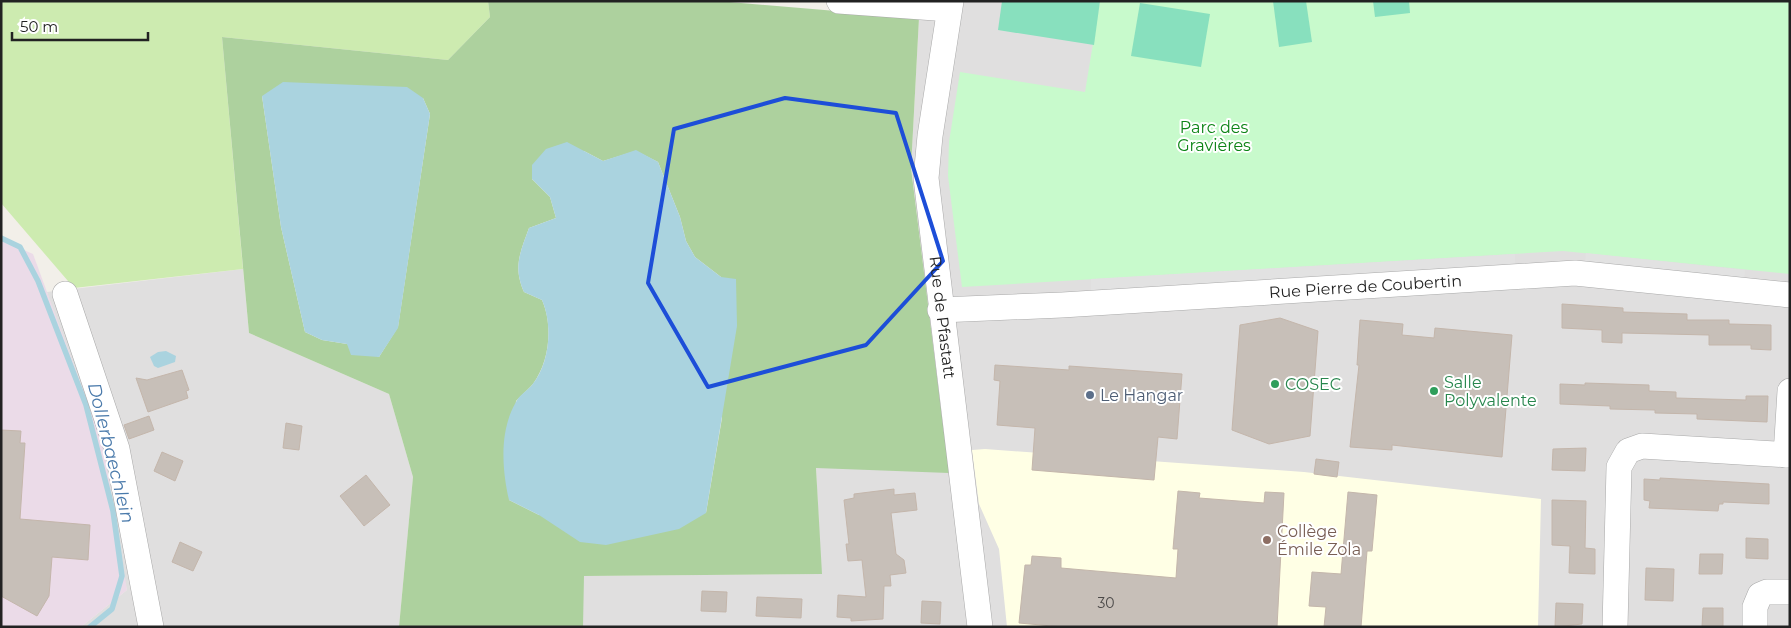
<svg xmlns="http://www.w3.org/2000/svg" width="1791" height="628" viewBox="0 0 1791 628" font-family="Montserrat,sans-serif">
<rect width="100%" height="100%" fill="#f2efe9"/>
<g fill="#e0dfdf">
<polygon points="917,1 1790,1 1790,627 583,627 583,576 821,574 816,467 949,472 911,168 919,18"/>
<polygon points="243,269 249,333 389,394 413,477 399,627 81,627 127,590 47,292"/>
</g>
<polygon fill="#ebdbe8" points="1,240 33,254 103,444 127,590 81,627 1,627"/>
<polygon fill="#ffffe5" points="985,449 1304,472 1541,499 1538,627 1007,627 999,549 979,504 972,450"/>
<polygon fill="#cdebb0" points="1,1 488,1 490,17 448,60 222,37 243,269 74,288 1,203"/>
<path fill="#add19e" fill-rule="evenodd" d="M488 1H718L919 18 911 168 949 473 816 468 822 574 584 576 583 627H399L413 477 389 394 249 333 222 37 448 60 490 17ZM262 96 423 98 430 114 398 327 379 357 347 344 322 340 305 332 281 227ZM584 151 603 161 636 151 658 162 680 217 686 241 695 257 721 277 722 418 706 513 539 515 509 500 516 401C521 395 528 390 533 384 550 361 553 325 542 300L524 292C513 267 520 253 529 228L556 218 550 197 532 179Z"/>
<polygon fill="#c8facc" points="1100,1 1790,1 1790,274 1563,251 962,287 948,176 949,142 960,72 1085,92"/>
<g fill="#88e0be">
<polygon points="1002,1 1100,1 1094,45 998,30"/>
<polygon points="1273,1 1306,1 1312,42 1279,47"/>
<polygon points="1373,1 1409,1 1410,13 1375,17"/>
<polygon points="1140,3 1210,14 1201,67 1131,56"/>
</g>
<g fill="#e2e2e2">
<polygon points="1586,253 1745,270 1743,291 1584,275"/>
<polygon points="1515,254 1515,268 1091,293 1091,279"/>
</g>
<g fill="#aad3df">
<polygon points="283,82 407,87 423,98 430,114 398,328 379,357 351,355 347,344 322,340 305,332 281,227 262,96"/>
<path d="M567 142 603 161 636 150 658 162 680 217 686 241 695 257 721 277 736 279 737 326 706 513 679 529 606 545 580 542 539 515 509 500C502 469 499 431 516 402 519 395 527 391 532 385 550 363 553 325 542 300L524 292C513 267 520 253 529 228L556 218 550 197 532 179V165L546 149Z"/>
<polygon points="166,351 176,356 175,362 158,368 154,366 150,357 158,352"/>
</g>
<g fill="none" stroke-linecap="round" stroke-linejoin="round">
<polyline stroke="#aad3df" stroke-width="5.5" points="1,238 20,247 38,281 86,405 113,511 122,576 112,609 90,627"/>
</g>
<g fill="#c7bfb8" stroke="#c4b6ab">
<polygon points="1562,304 1623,308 1623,312 1687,314 1687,320 1729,320 1729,324 1771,325 1771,350 1751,349 1751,345 1709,345 1709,335 1622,333 1622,343 1602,342 1602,330 1562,328"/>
<polygon points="1280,318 1318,331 1310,436 1269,444 1232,430 1240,325"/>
<polygon points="1360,320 1403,324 1402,335 1434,338 1435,328 1512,335 1502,457 1392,445 1392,450 1350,447 1359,365 1357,365"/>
<polygon points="995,365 1069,370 1069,366 1182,374 1177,439 1158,437 1154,480 1032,470 1035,428 997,425 1000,381 994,380"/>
<polygon points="182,370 189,390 186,391 188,398 148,412 136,378 147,380"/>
<polygon points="1585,383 1649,385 1649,391 1676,392 1676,398 1746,400 1746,396 1768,396 1767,422 1697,419 1697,414 1655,413 1655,410 1610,409 1610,406 1560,404 1560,384 1585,385"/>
<polygon points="149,416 154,430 129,439 124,425"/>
<polygon points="286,423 302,426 299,450 283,448"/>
<polygon points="1,430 21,431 20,443 25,443 20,519 90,525 88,560 52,557 49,596 37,616 1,596"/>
<polygon points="1586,448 1585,471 1552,470 1553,449"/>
<polygon points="162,452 183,461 175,481 154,471"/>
<polygon points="1316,459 1339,462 1337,477 1314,474"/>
<polygon points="366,475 390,505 364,526 340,496"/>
<polygon points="1660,478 1769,484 1769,504 1723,502 1723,504 1719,504 1718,511 1649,508 1650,501 1644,500 1644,479 1660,480"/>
<polygon points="894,489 894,495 915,493 917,510 891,513 896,554 904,560 906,573 890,575 891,586 884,586 883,619 851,621 851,618 837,617 838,595 866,597 862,560 848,561 846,544 849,544 844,500 854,498 854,494"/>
<polygon points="1178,491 1200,493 1199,498 1264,503 1265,492 1284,493 1277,627 1063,627 1019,623 1025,565 1031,565 1032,556 1061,558 1061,568 1176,578 1178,549 1173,549"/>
<polygon points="1348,492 1377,495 1372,551 1367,551 1361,627 1324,627 1326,607 1309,606 1312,572 1341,574"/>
<polygon points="1552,500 1586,501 1585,548 1595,549 1595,574 1569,573 1570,546 1552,545"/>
<polygon points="1746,538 1768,539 1768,559 1746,558"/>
<polygon points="180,542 202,552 193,571 172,562"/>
<polygon points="1700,554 1723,554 1722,574 1699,574"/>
<polygon points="1646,568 1674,569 1673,601 1645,600"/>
<polygon points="702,591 727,592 726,612 701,611"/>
<polygon points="757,597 802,599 801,618 756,616"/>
<polygon points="922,601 941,602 940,624 921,623"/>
<polygon points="1556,603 1583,604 1582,624 1555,627"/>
<polygon points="1703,608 1723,608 1723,627 1702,627"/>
</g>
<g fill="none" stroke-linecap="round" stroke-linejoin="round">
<g stroke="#a9a9a9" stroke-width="26">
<g id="minor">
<polyline points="839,1 949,9"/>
<path id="s1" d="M951 1 930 136 926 178 980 627"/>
<polyline points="65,294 117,449 151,627"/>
<path id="s2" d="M940 310 1062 305 1575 273 1790 295"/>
<polyline points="1786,455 1790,391"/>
<polyline points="1615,627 1619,467 1628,451 1642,446 1790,455"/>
<polyline points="1755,627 1755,607 1760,595 1767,592 1790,592"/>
</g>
</g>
<use href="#minor" stroke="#fff" stroke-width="25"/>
</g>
<path fill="none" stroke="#1d4ed8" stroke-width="4" stroke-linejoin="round" d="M785 98 896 113 943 261 866 345 708 387 648 283 674 129Z"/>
<g fill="#2e9e5b" stroke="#fff" stroke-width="2">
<circle cx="1275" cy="384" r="5"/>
<circle cx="1434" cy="391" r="5"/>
</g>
<circle fill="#5c6f8a" stroke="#fff" stroke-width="2" cx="1090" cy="395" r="5"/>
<circle fill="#8d6e63" stroke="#fff" stroke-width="2" cx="1267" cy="540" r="5"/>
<g text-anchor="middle" stroke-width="4" stroke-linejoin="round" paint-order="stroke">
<g font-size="14" fill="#4b4948">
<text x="1106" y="608">30</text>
</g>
<g font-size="16" fill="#0c8416" stroke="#fff">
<text x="1214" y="133">Parc des<tspan x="1214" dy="18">Gravières</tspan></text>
</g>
<g font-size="16" fill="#222" stroke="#fff">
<text dy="6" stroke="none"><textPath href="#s2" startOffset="426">Rue Pierre de Coubertin</textPath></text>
<text dy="6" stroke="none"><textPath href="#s1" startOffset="319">Rue de Pfastatt</textPath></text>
</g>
<g font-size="16" fill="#27864d" stroke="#fff" text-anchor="start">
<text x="1444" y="388">Salle<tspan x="1444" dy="18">Polyvalente</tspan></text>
<text x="1285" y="390">COSEC</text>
</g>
<g font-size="16" fill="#4e5e75" stroke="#fff" text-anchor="start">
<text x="1100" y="401">Le Hangar</text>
</g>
<g font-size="16" fill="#785e54" stroke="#fff" text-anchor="start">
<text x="1277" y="537">Collège<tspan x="1277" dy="18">Émile Zola</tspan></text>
</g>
<g font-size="18" font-style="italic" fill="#4a7aab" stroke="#fff">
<text transform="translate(111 453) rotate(76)" y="6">Dollerbaechlein</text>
</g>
</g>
<rect width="1791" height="628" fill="none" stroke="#222222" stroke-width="5"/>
<path d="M12 32v8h136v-8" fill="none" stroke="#222222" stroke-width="2.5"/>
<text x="20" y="32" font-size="15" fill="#222222" stroke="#ffffff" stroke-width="4" paint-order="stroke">50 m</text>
</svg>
